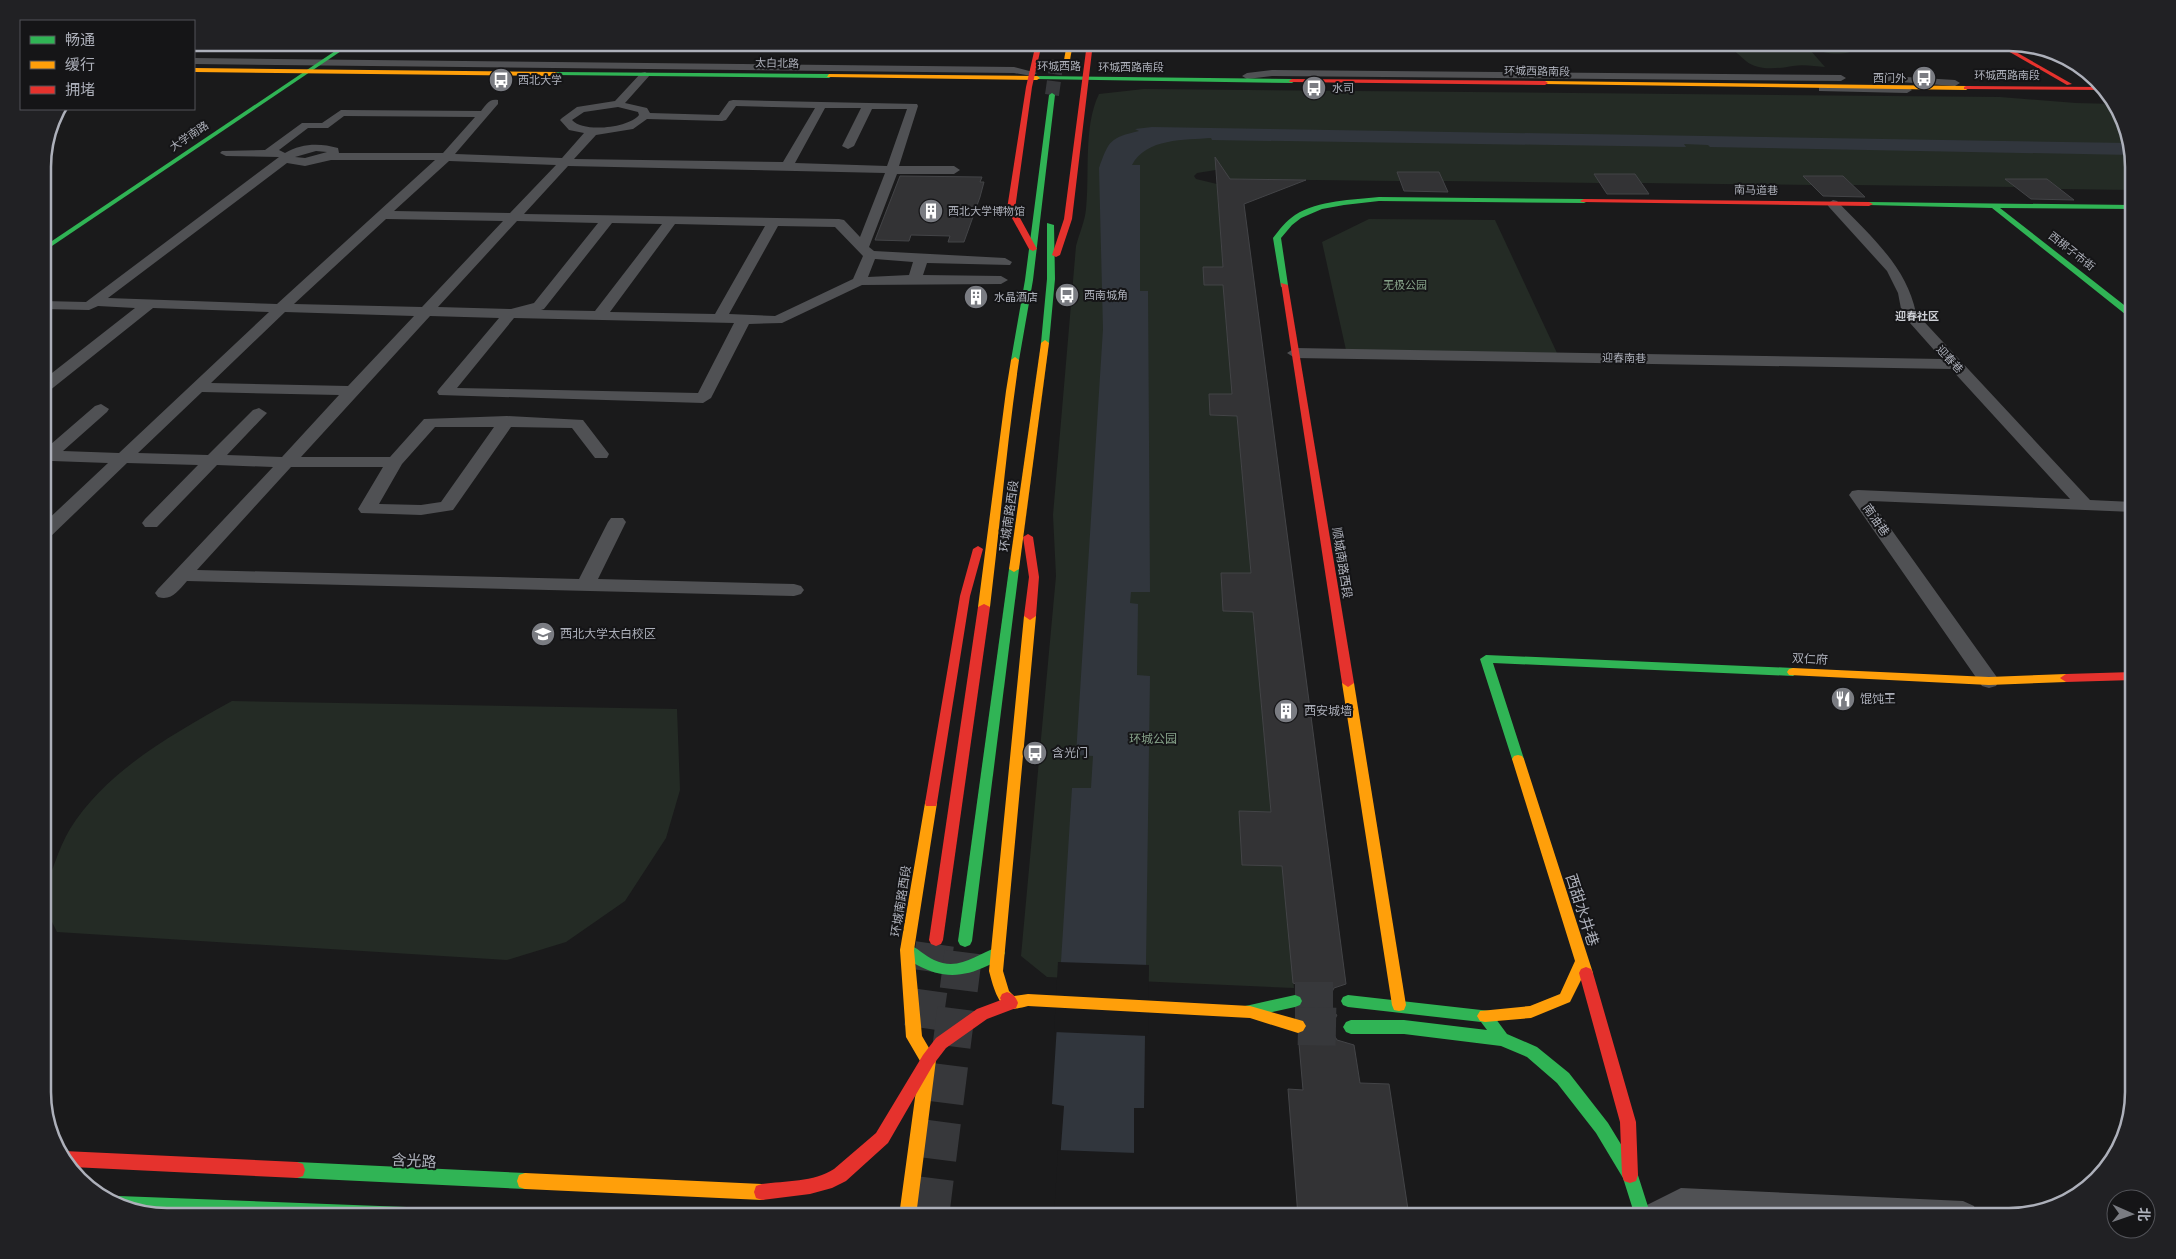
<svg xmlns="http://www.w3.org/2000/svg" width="2176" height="1259" viewBox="0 0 2176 1259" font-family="'Public Sans','Noto Sans SC',sans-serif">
<rect width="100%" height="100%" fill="#1a1a1b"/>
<g fill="#242b25">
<path d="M1772 43H1845L1853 49 1850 52C1839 55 1821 54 1812 47L1778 45Z"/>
<path d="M1730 48 1811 51 1825 67C1815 66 1802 64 1793 66 1782 68 1766 70 1755 66 1745 63 1739 53 1730 48Z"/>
<path d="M1144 89 2000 97 2076 103 2115 104 2133 159V190L2060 189 2047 179H2006L2016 187 1853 185 1843 176H1804L1812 185 1641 183 1634 174H1594L1600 183 1443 181 1439 172H1397L1400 181 1229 179 1216 170 1197 173 1194 176 1196 179 1217 184 1223 267H1203L1204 285H1223L1232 394H1209L1210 415 1237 416 1251 573H1221L1223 611 1253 612 1271 812 1239 811 1242 865 1282 866 1294 988 1047 977 1021 956 1056 576 1053 515 1076 246C1079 234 1085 221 1086 209 1090 173 1083 127 1099 94Z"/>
<polygon points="1369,219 1495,220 1557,353 1346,350 1322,242"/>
<path d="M232 701 677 709 680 790 666 838 625 901 566 942 507 960 57 932 43 904V896C51 875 58 849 70 829 107 770 173 734 232 701Z"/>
</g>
<path fill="#31363d" d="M1152 127 2128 143 2132 155 1710 147 1708 145 1684 144 1686 147 1212 140 1211 138C1185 140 1146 138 1132 165H1140V291H1148L1150 592H1131L1130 603 1138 604 1137 675 1150 676 1144 1108H1134V1216H1056L1064 1106 1052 1104 1072 788H1091L1093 756 1076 755 1103 329 1099 168C1109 140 1110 138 1139 131L1135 129Z"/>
<g fill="#1a1a1b">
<polygon points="1058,962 1149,965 1148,1036 1054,1032"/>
<polygon points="1058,1150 1136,1153 1136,1216 1054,1216"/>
</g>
<g fill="#333335" stroke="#434447">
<polygon points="1215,157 1230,179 1306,180 1244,204 1346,984 1334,988 1328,1000 1333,1013 1337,1015 1330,1028 1337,1040 1354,1045 1360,1083 1389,1084 1409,1216 1298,1216 1288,1089 1303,1090 1299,1044 1313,1038 1319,1025 1313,1014 1309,1012 1315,1000 1310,989 1293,983 1282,866 1242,865 1239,811 1271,812 1253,612 1223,611 1221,573 1251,573 1237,416 1210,415 1209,394 1232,394 1223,285 1204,285 1203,267 1223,267"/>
<polygon points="1397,172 1439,172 1448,192 1404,191"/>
<polygon points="1594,174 1635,174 1649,194 1607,194"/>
<polygon points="900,176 982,177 980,182 984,182 980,197 964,242 948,242 950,236 911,235 909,241 875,240"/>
<polygon points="1803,176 1843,176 1865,197 1823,196"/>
<polygon points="2005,179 2047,179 2074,200 2031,199"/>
</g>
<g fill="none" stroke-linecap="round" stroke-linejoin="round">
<g stroke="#37383b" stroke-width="38" stroke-dasharray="38 19" stroke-linecap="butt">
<polyline points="1295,1001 1348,1001"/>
<polyline points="1298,1026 1351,1027"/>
</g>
<polyline stroke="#37383b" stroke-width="14" stroke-dasharray="14 7" stroke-linecap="butt" points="1052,95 1057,59"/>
<g stroke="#37383b" stroke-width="38" stroke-dasharray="38 19" stroke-linecap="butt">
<polyline points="923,1028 935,944"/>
<polyline points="930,1216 964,948"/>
</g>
<g fill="#505154" fill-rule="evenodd">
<polygon points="194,58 1014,67 1037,73 1032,76 1014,73 194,64"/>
<polygon points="1272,70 1841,75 1846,78 1841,81 1272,76 1247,79 1242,76 1247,73"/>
<path d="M645 72 650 75 625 103 647 108 650 113 719 115 729 101 733 100 917 104 918 106 899 166H954L960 170 954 174H897L869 247 874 251 1005 258 1012 262 1010 265 927 263 923 275 1001 276 1008 280 1001 284 862 285 782 323 749 324 711 398 703 403 439 395 437 392 439 389 499 318 430 316 301 457H390L424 419 507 416 583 420 609 454 607 458H595L572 428 511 427 453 510 421 515 361 513 358 509 383 467H291L197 570 579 579 608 522 611 518H623L626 522 598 579 794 584 801 586 804 590 801 594 794 596 187 581C178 591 172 601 158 597L155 593 158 589 273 467 217 465 157 527H145L142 523 145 519 198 465 127 463 49 538 43 539V524L108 463 52 461 43 465V451L95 406 101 404 109 409 107 412 63 451 119 453 269 312 153 308 49 391 43 393V380L135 308 98 306 89 310 43 309V301L86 302 279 157 226 156 220 153 222 151 265 150 302 123H322L341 110 481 111C486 105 489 98 498 100V104L455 154 562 158 584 133 569 130 560 120 562 118 577 107 615 101 641 73ZM736 106 815 108 783 162 574 159 596 135 633 129 647 119 722 121 726 120ZM618 107 638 112 639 115C629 128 583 133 572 120L584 112ZM825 108H861L842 146 848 149 854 146 872 109H907L887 166 795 163ZM344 116 475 117 443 153H339L338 148C320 143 302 143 285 153L279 150 308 128H328ZM316 151 327 152 305 158 295 157ZM331 160H435L277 304 108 298 287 163 305 166ZM449 161 556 165 510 213 394 211ZM568 166 885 173 860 237 844 220 839 219 524 214ZM386 219 503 221 422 307 294 304ZM517 221 598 223 534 303 511 309 438 307ZM612 223 662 224 595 311 541 310 544 309ZM675 224 765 226 715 314 610 312ZM778 226 835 227 863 256 853 279 775 316 729 314ZM875 259 913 262 909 275 868 277ZM285 312 414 316 348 386 211 383ZM514 318 734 323 698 393 457 388ZM202 392 339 395 282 457 227 455 267 413 259 408 253 410 208 455 138 453ZM435 427H494L441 502 421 505 379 504 402 464Z"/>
<polygon points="1890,76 1955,80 1960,83 1955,86 1886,81 1886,77"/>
<polygon points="1823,86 1907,87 1912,90 1907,93 1819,91 1819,87"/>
<path d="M1833 200 1837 201C1870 236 1906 265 1916 313L2090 500 2133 502V512L1871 501 1996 676 1999 681 1996 686 1989 688 1982 686 1849 495 1852 491 1858 490 2070 499 1951 369 1295 358 1287 353 1295 348 1942 359 1902 314 1898 293 1887 271 1829 207 1827 204Z"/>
<polygon points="1681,1188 1963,1201 1974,1206 1978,1216 1641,1216 1645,1206"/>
</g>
<g fill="#30b455" fill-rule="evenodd">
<polygon points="347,43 353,43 43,252 43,247"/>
<polygon points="556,72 829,74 832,76 829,78 554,75"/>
<polygon points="1037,76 1292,79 1295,81 1292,83 1035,79"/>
<polygon points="1052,93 1055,95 1033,280 1019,360 1015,363 1011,360 1025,280 1049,95"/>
<path d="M1379 197 1584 199 1588 201 1584 203 1379 201 1344 205 1322 209 1301 218 1292 225 1281 238 1288 285 1281 287 1273 238C1279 230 1286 221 1295 215 1319 200 1352 200 1379 197Z"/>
<polygon points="1869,202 2133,205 2133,209 2000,208 2133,312 2133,318 2130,318 1992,208 1867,205 1867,203"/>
<polygon points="1047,223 1054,225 1055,279 1049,343 1045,346 1041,343 1047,279"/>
<polygon points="1014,566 1019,569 972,941 970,945 965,947 960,945 958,941 1009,569"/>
<polygon points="1486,655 1793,668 1799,672 1793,676 1493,663 1524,759 1522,762 1514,762 1512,759 1480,659"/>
<path d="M907 944C917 947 925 956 934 960 959 972 976 954 998 947L1003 949 1005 953C1002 960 994 963 987 966 962 978 941 978 917 965 911 961 903 957 900 950L902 946Z"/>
<polygon points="1295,995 1300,997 1302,1001 1300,1005 1295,1007 1250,1017 1245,1016 1242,1011 1245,1006 1250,1005"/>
<polygon points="1348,995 1490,1011 1507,1034 1537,1047 1569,1073 1608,1123 1636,1169 1651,1216 1635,1216 1623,1178 1596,1133 1557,1083 1527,1057 1501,1046 1404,1034 1351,1034 1346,1032 1343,1027 1346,1022 1351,1020 1404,1020 1487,1030 1481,1022 1348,1007 1343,1005 1341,1001 1343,997"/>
<polygon points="297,1162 525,1173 531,1175 533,1181 531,1187 525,1189 297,1178 291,1176 289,1170 291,1164"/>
<polygon points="119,1196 433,1208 439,1210 442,1216 231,1216 156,1214 112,1202 113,1198"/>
</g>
<g fill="#ff9f0a" fill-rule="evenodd">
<polygon points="1067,43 1073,43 1070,60 1067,62 1064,60"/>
<polygon points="194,68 556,72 559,74 556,76 194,72"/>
<polygon points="829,74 1037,76 1040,78 1037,80 827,77"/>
<polygon points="1545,81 1966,86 1969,88 1966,90 1543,84 1542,83"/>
<polygon points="1045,340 1049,343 1019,569 1014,572 1009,569 1041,343"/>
<path d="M1015 357 1019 360C1007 442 1000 525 990 607L984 610 978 607 1006 391 1011 360Z"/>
<path d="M1030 612 1036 616 1003 971 1009 991 1014 996 1028 994 1250 1006 1303 1021 1306 1026 1303 1031 1298 1033 1250 1018 1028 1006C1023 1007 1017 1009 1012 1009 998 1009 992 982 989 971L1024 616Z"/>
<polygon points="1793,668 1989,677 2066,674 2072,678 2066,682 1989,685 1789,675 1787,672 1789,669"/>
<polygon points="1348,679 1354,683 1406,1005 1404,1010 1399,1011 1394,1010 1392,1005 1342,683"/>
<polygon points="1518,755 1522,756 1524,759 1593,973 1591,977 1586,979 1582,978 1570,1002 1531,1018 1485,1022 1480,1021 1477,1016 1480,1011 1530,1006 1560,994 1575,961 1512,759 1514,756"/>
<polygon points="931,798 936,800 937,803 914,950 922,1036 936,1060 916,1216 899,1216 920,1061 906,1037 900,950 925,803 926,800"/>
<polygon points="525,1173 762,1184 768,1186 770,1192 768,1198 762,1200 525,1189 519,1187 517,1181 519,1175"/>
</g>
<g fill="#e5322d" fill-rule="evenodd">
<polygon points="1036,43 1042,43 1032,87 1015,209 1037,249 1033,251 1029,249 1007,209 1026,87"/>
<polygon points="1087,43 1093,43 1072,219 1060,255 1056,257 1052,255 1064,219"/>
<polygon points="1994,43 2000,43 2072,84 2067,85"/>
<polygon points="1292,79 1545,81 1548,83 1545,85 1290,82 1289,81"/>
<polygon points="1966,86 2101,87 2105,90 1964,89 1964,87"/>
<polygon points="1584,199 1869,202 1873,204 1869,206 1582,202 1580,201"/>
<polygon points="1281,283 1288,285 1354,683 1348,687 1342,683"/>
<polygon points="1028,534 1033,537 1039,577 1036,616 1030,620 1024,616 1029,577 1023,537"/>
<polygon points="978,546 983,549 970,596 937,803 936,806 926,806 925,803 960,596 973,549"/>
<polygon points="984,604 990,607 943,940 941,944 936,946 931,944 929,940 978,607"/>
<polygon points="2133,672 2133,680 2066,682 2060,678 2066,674"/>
<polygon points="1586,967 1591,969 1593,973 1636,1122 1638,1175 1636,1181 1630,1183 1624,1181 1622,1175 1620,1122 1579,973 1581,969"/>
<path d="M1007 992C1013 994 1016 997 1018 1003L1016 1008 987 1019 946 1048 933 1065 888 1143 846 1181 832 1188 810 1194 762 1200 756 1198 754 1192 756 1186 762 1184C785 1181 814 1182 834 1169L876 1133 923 1055 936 1038 977 1009 1001 1000 1000 998 1002 994Z"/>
<polygon points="64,1151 297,1162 303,1164 305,1170 303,1176 297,1178 72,1167 59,1155"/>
</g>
</g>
<defs>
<g id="bus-disc" transform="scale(1.25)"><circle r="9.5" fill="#7a7c82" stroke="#151517"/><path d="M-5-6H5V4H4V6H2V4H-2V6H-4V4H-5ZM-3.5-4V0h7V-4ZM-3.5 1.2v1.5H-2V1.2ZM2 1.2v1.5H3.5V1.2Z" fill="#fff"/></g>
<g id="building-disc" transform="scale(1.25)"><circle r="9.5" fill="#7a7c82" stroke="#151517"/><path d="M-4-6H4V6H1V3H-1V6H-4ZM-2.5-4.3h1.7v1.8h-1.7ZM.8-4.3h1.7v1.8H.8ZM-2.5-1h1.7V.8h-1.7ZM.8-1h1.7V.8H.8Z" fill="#fff"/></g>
<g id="university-disc" transform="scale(1.25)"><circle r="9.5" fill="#7a7c82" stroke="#151517"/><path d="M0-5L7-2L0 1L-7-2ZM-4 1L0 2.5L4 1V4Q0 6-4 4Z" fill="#fff"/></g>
<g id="restaurant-disc" transform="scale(1.25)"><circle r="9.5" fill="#7a7c82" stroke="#151517"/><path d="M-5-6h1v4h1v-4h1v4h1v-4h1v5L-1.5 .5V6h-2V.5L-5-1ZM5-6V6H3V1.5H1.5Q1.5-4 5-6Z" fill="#fff"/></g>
</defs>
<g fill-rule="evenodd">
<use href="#bus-disc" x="1924" y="78"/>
<use href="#bus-disc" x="501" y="80"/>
<use href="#bus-disc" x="1314" y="88"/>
<use href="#building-disc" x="931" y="211"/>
<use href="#bus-disc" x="1067" y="295"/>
<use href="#building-disc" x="976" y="297"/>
<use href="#university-disc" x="543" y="634"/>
<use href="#restaurant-disc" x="1843" y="699"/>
<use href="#building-disc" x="1286" y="711"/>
<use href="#bus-disc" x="1035" y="753"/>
</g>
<g text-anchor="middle" stroke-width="4" stroke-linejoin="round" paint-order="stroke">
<g font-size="11" fill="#adb0ba" stroke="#151517">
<text transform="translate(777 63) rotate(1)" y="4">太白北路</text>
<text x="1059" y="70">环城西路</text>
<text x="1131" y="71">环城西路南段</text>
<text transform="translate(1537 71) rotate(1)" y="4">环城西路南段</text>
<text x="2007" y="79">环城西路南段</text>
<text transform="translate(189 136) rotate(-34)" y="4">大学南路</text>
<text transform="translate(1756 190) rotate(1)" y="4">南马道巷</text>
<text transform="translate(2072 251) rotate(38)" y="4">西梆子市街</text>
<text transform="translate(1624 358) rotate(1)" y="4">迎春南巷</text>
<text transform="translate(1950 359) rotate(47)" y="4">迎春巷</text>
</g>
<g font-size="11" fill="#adb0ba" stroke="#151517" text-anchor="start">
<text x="1906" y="82" text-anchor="end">西门外</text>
<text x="518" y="84">西北大学</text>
<text x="1332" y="92">水司</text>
<text x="948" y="215">西北大学博物馆</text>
<text x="1084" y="299">西南城角</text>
<text x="994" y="301">水晶酒店</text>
</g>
<g font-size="11" fill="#87a38a" stroke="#151517">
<text x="1405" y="289">无极公园</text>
</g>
<g font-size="11" font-weight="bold" fill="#ced0d6" stroke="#151517">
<text x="1917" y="320">迎春社区</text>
</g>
<g font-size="12" fill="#adb0ba" stroke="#151517">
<text transform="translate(1009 516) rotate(-82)" y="4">环城南路西段</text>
<text transform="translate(1876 520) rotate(55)" y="4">南油巷</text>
<text transform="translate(1342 563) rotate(81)" y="4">顺城南路西段</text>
<text transform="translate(1810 659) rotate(3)" y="4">双仁府</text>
<text transform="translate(901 901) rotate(-81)" y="4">环城南路西段</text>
</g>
<g font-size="12" fill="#adb0ba" stroke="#151517" text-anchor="start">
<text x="560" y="638">西北大学太白校区</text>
<text x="1860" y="703">馄饨王</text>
<text x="1304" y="715">西安城墙</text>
<text x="1052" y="757">含光门</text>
</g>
<g font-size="12" fill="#87a38a" stroke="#151517">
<text x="1153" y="743">环城公园</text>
</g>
<g font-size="15" fill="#adb0ba" stroke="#151517">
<text transform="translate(1582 910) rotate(72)" y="5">西甜水井巷</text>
<text transform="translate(414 1161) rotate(3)" y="5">含光路</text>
</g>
</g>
<path d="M0 0H2176V1259H0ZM167 51H2009A116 116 0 0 1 2125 167V1092A116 116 0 0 1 2009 1208H167A116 116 0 0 1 51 1092V167A116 116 0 0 1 167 51Z" fill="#212124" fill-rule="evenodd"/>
<path fill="none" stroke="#adb0ba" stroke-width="2.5" d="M167 51H2009A116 116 0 0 1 2125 167V1092A116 116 0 0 1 2009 1208H167A116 116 0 0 1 51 1092V167A116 116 0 0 1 167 51Z"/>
<rect x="20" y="20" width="175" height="90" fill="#151517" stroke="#525358"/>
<rect x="30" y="36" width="25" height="8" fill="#30b455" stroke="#525358"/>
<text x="65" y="45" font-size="15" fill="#adb0ba">畅通</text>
<rect x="30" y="61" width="25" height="8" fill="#ff9f0a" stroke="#525358"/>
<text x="65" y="70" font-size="15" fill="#adb0ba">缓行</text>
<rect x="30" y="86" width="25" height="8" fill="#e5322d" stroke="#525358"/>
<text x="65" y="95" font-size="15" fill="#adb0ba">拥堵</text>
<g transform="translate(2131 1214) rotate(92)"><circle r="24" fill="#151517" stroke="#525358"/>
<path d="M0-4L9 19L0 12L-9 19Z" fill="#7a7c82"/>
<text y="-8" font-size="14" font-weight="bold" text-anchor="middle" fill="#adb0ba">北</text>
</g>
</svg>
